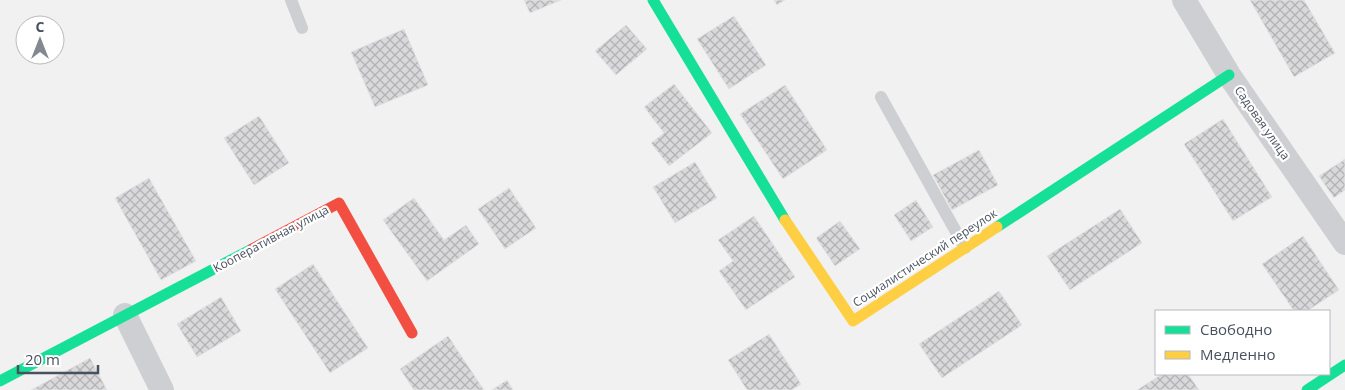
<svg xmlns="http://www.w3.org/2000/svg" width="1345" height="390" viewBox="0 0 1345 390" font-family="'Open Sans',sans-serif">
<defs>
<pattern id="building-cross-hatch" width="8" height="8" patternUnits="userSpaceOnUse" patternTransform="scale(1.25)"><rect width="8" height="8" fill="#d9d9db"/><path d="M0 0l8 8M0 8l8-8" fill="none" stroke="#b2b2b5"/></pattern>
</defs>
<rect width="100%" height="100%" fill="#f2f1f1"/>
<g fill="url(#building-cross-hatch)" stroke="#e3e3e4">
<polygon points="524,0 561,0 530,13"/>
<polygon points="774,0 785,0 777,5"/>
<polygon points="1250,0 1304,0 1335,53 1294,77"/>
<polygon points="734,16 766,65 729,89 697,39"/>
<polygon points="626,25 647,49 616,75 595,51"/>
<polygon points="404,29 428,85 375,107 351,52"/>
<polygon points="674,84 712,133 669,166 651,143 664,133 644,107"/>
<polygon points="785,85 827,150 783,179 740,114"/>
<polygon points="259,116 289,163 254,185 224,138"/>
<polygon points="1223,119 1272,197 1233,221 1184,144"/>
<polygon points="979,150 998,185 952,210 933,175"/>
<polygon points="1345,159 1345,190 1334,198 1319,176"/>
<polygon points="695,162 717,198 675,223 653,187"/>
<polygon points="149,178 196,261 161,280 115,198"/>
<polygon points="509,188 536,228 505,249 478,209"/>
<polygon points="414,198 444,240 466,225 479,244 427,281 383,220"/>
<polygon points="916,200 933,227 911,241 894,215"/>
<polygon points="1120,209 1142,243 1070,290 1047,256"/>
<polygon points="754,216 795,277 746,310 719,271 733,261 718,240"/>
<polygon points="840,221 860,249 835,266 816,238"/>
<polygon points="1303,236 1339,290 1307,311 1294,311 1262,264"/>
<polygon points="313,264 368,348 330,373 275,289"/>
<polygon points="999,291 1022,325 942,378 919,344"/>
<polygon points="221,297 241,331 197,357 177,324"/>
<polygon points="769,334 801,384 792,390 747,390 728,360"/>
<polygon points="448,336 484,390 414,390 400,369"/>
<polygon points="90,358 107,390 31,390"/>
<polygon points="1162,374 1188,374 1199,390 1137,390"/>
<polygon points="507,380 513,390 492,390"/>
</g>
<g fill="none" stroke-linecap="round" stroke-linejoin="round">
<g stroke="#cdcfd2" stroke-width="12">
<polyline points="291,0 302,28"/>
<polyline points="881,97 965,248"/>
</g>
<g stroke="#cdcfd2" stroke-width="24">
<polyline points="1184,0 1229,75 1345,243"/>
<polyline points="125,315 162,390"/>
</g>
<g stroke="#16e098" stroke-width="11">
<polyline points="653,0 785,220"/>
<polyline points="997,227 1229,75"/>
<polyline points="0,381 252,249"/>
<polyline points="1307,390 1345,365"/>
</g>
<polyline stroke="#ffcf43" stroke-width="11" points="785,220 853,321 997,227"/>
<polyline stroke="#f24e42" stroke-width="11" points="252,249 339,203 412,333"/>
</g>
<g text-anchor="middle" stroke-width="4.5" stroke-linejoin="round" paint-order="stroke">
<g font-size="12" fill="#48515e" stroke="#fff">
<text transform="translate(1262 123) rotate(55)" y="4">Садовая улица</text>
<text transform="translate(271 239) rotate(-28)" y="4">Кооперативная улица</text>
<text transform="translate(925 258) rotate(-33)" y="4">Социалистический переулок</text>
</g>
</g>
<rect x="1155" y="310" width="175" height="65" fill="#ffffff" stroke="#b6b9bf"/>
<rect x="1165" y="326" width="25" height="8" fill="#16e098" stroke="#b6b9bf"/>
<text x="1200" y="335" font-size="15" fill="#48515e">Свободно</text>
<rect x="1165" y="351" width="25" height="8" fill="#ffcf43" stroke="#b6b9bf"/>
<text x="1200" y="360" font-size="15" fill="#48515e">Медленно</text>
<g transform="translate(40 40)"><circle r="24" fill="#ffffff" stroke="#b6b9bf"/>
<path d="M0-4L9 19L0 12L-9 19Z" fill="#848991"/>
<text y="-8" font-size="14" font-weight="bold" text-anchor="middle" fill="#48515e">С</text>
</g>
<path d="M18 365v8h80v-8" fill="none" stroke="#48515e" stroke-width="2.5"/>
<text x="25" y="365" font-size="15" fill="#48515e" stroke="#ffffff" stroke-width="4" paint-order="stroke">20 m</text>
</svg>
